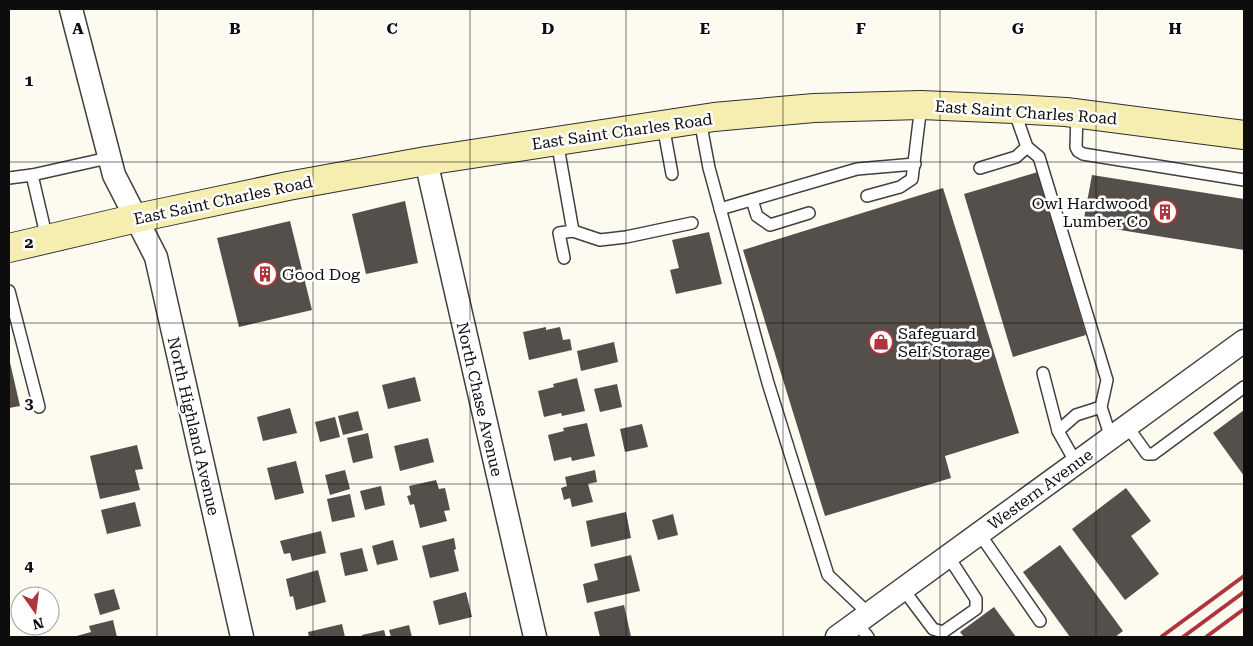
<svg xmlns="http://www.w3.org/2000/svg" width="1253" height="646" viewBox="0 0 1253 646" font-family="'Roboto Serif',serif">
<rect width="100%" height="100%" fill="#fdfaf0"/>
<g fill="#554f4b">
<polygon points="1038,172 1086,335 1013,357 964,194"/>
<polygon points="1092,175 1244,199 1244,250 1083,224"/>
<polygon points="943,188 1019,433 945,456 951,478 825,516 743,250"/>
<polygon points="405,201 418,263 366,274 352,214"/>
<polygon points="290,221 312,310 239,327 217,238"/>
<polygon points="709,232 722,284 676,294 670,270 679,268 672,240"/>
<polygon points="546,327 546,330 560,327 563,340 570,339 572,350 529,360 523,332"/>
<polygon points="614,342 618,362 581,371 577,351"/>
<polygon points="9,358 20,406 9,408"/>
<polygon points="415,377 421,401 388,409 382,385"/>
<polygon points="577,378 585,411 562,416 561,413 544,417 538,391 554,387 553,384"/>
<polygon points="617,384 622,407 600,412 594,389"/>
<polygon points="290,408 297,433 263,441 257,417"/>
<polygon points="1244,410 1244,476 1213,433"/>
<polygon points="358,411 363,430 343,435 338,416"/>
<polygon points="335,417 340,437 320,442 315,422"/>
<polygon points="587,423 595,456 572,461 571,457 554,461 548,435 564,431 563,428"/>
<polygon points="642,424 648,447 625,452 620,429"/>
<polygon points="368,433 373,458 353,463 347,438"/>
<polygon points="428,438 434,462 400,471 394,446"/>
<polygon points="137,445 143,469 135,470 140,490 100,499 90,456"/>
<polygon points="296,461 304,493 275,500 267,468"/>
<polygon points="345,470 350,489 330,495 325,475"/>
<polygon points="595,470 597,482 588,484 593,502 572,507 570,498 564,500 561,488 567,486 565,477"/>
<polygon points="436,480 439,489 445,488 450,510 444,511 447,521 420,528 414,504 410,505 407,496 411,495 409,486"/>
<polygon points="381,486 385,505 365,510 360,491"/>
<polygon points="1126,488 1151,521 1131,536 1159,574 1125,600 1072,529"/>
<polygon points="350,494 355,517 332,522 327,499"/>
<polygon points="135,502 141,526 107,534 101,510"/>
<polygon points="626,512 631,538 591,547 586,521"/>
<polygon points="673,514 678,535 658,540 652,520"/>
<polygon points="321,531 326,553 292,561 290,553 284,554 280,541"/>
<polygon points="454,538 456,549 454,550 459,571 430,578 422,546"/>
<polygon points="393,540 398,560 377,565 372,546"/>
<polygon points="1060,545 1123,631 1115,637 1070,637 1023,572"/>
<polygon points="362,548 368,571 345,576 340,553"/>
<polygon points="631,555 640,591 587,603 583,584 598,580 594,564"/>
<polygon points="318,570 326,602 296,610 293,596 290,597 286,579"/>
<polygon points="114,589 120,609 100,615 94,594"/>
<polygon points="466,592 472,617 439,625 433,601"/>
<polygon points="624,605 631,637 600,637 594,612"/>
<polygon points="994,607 1016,637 964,637 960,632"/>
<polygon points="113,620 117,637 73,637 91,632 89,626"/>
<polygon points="342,624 345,637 309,637 308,632"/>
<polygon points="409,625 412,637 391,637 389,630"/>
<polygon points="384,630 386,637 362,637 362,635"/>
</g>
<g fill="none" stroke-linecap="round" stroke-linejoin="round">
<g stroke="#404040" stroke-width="14">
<g id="lane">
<polyline points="1014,110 1027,147 1039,157 1107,380 1101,407 1111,438"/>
<polyline points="1077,113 1076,147 1078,151 1083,154 1244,180"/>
<polyline points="700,120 709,168 768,383 828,575 869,614"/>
<polyline points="663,125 672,174"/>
<polyline points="557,141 573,231 559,233 564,258"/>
<polyline points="980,168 1016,157 1027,147"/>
<polyline points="32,175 47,239"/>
<polyline points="9,178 32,175 108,158"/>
<polyline points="867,196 900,187 912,179 921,105"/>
<polyline points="752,200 757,216 770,225 809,213"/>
<polyline points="720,209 857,169 915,164"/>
<polyline points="573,231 600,240 626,237 692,223"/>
<polyline points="9,291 39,407"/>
<polyline points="1043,373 1058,431 1076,463"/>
<polyline points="1127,426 1147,454 1153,454 1244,387"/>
<polyline points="1058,431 1076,415 1101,407"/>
<polyline points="979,533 1040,621"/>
<polyline points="903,589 933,629 943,632 976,609 976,599 948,556"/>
<polyline points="857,623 868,637"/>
</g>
</g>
<g stroke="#404040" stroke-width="25">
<g id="street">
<polyline points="71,9 114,175 156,257 242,637"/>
<polyline points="426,161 535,637"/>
<polyline points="837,637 1244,341"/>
</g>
</g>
<g stroke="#2f2f2f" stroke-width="30">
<polyline id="secondary" points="9,248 137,218 288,186 426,161 714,117 814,108 921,105 1014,109 1066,112 1244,135"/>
</g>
<use href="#lane" stroke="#fff" stroke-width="11"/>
<use href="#street" stroke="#fff" stroke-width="22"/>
<use href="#secondary" stroke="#f6eeb1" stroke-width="28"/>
<g stroke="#af343b" stroke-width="4">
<polyline points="1161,637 1244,576"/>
<polyline points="1183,637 1244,592"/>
<polyline points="1206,637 1244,609"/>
</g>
</g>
<path fill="none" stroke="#0d0d0d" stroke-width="1" stroke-opacity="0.55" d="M157 9V637M313 9V637M470 9V637M626 9V637M783 9V637M940 9V637M1096 9V637M9 162H1244M9 323H1244M9 484H1244"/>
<defs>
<g id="building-ring" transform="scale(1.25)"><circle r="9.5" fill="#fff" stroke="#af343b" stroke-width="1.5"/><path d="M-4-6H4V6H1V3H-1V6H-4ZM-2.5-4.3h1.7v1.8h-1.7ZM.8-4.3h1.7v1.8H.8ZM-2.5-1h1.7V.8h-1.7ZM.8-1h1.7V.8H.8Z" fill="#af343b"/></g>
<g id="shop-ring" transform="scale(1.25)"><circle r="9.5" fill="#fff" stroke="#af343b" stroke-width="1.5"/><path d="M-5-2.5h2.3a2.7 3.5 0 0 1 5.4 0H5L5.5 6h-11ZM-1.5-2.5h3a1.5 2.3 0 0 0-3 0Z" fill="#af343b"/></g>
</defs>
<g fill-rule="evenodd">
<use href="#building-ring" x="1165" y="212"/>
<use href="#building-ring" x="265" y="274"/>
<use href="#shop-ring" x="881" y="342"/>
</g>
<g text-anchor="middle" stroke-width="5" stroke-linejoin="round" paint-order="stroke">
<g font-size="16" fill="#0d0d0d" stroke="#fff">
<text transform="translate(1026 112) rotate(4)" y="6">East Saint Charles Road</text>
<text transform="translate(622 131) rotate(-8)" y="6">East Saint Charles Road</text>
<text transform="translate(223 200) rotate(-12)" y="6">East Saint Charles Road</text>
<text transform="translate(480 399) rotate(77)" y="6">North Chase Avenue</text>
<text transform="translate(194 426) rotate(77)" y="6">North Highland Avenue</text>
<text transform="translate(1040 489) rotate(-36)" y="6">Western Avenue</text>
</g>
<g font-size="16" fill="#0d0d0d" stroke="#fff" text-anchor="start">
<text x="1148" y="209" text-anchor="end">Owl Hardwood<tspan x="1148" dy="18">Lumber Co</tspan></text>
<text x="282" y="280">Good Dog</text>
<text x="898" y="339">Safeguard<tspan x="898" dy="18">Self Storage</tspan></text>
</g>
</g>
<g font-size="16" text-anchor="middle" font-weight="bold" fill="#0d0d0d" stroke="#fff" stroke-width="5" stroke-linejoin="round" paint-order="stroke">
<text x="78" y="34">A</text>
<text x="235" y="34">B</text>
<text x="392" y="34">C</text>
<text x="548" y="34">D</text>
<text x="705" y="34">E</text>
<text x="861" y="34">F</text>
<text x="1018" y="34">G</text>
<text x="1175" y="34">H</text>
<text x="29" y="86">1</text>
<text x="29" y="248">2</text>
<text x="29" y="409">3</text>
<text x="29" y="571">4</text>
</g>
<rect width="1253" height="646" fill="none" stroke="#0d0d0d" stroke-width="20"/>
<g transform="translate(35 611) rotate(166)"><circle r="24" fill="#ffffff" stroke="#9e9e9e"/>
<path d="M0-4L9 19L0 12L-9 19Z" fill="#af343b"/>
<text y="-8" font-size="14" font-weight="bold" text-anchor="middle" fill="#0d0d0d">N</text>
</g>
</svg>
